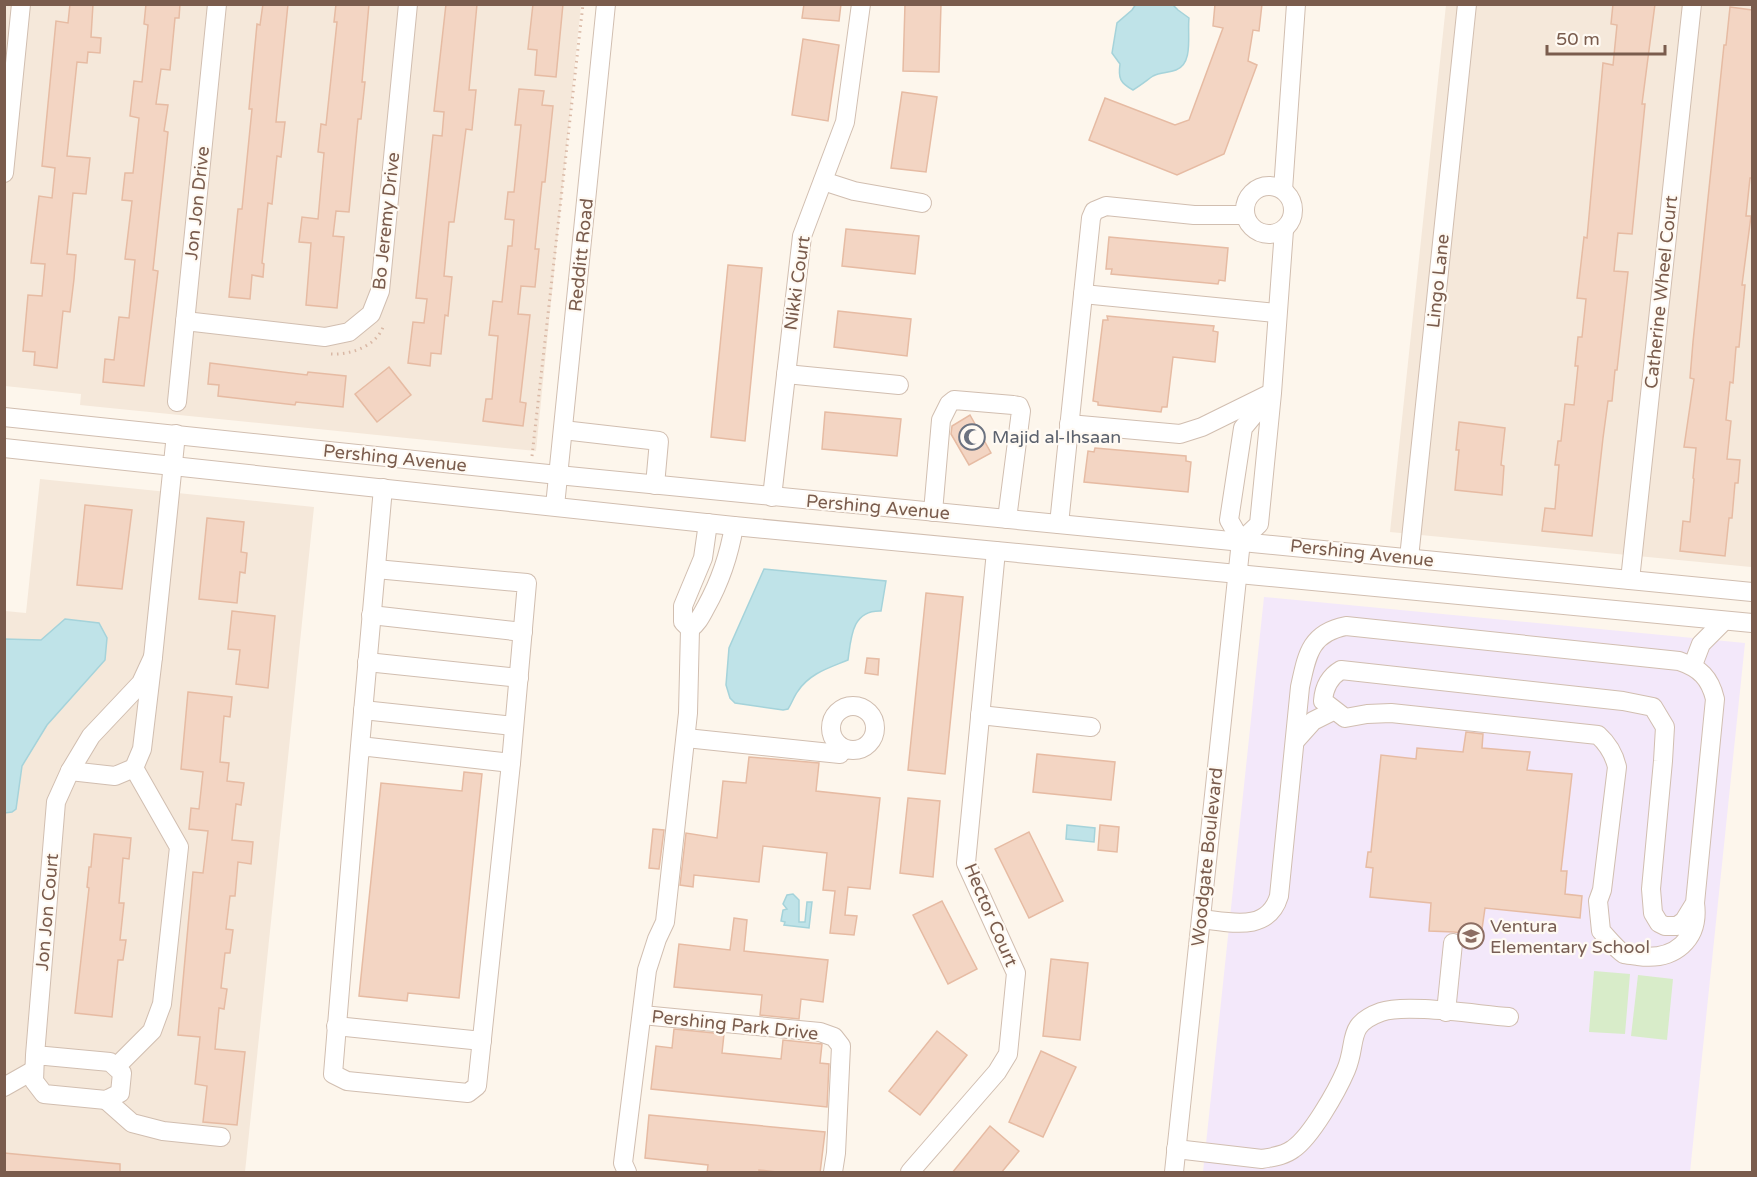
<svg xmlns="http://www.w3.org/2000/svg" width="1757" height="1177" viewBox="0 0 1757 1177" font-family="'Varela Round',sans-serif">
<rect width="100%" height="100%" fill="#fdf6ec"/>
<g fill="#f5e8da">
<polygon points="4,5 581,5 536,451 80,405 81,394 5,386"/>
<polygon points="1446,5 1752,5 1751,567 1390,532"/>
<polygon points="40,479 314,507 245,1172 5,1172 5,611 26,613"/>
</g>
<polygon fill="#f3e8fa" points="1264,597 1745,643 1690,1172 1203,1172"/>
<g fill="#d8ecc9">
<polygon points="1594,971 1630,974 1625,1034 1589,1032"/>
<polygon points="1638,975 1673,979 1667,1040 1631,1036"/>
</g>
<g fill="#bfe3e8" stroke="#a5d3da" stroke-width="1.5">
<path d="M1136 4 1173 5 1178 10 1189 18C1187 33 1194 64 1176 70 1168 73 1160 72 1153 76 1146 81 1140 86 1133 90 1120 83 1118 78 1120 64L1112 53 1117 23 1132 10Z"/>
<path d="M764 569 886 581 881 611C852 610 851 637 848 660 829 668 810 673 798 691 794 696 792 703 788 709L783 710 735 703 730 698 726 685 729 648Z"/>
<polygon points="65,619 99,623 107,638 105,660 47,725 22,766 16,809 12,812 5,813 5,639 41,640"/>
<polygon points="1067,825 1095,828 1094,842 1066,839"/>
<polygon points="793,894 799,900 799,922 805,922 807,902 812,902 809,928 784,925 785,922 781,921 783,910 787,909 783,904 787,895"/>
</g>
<g fill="#f3d5c3" stroke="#e6bba3" stroke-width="1.5">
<polygon points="70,4 93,4 91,37 101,38 100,53 88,52 87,63 77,62 67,156 90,158 86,194 73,193 67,254 76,255 74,279 70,312 63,311 57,368 34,365 35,352 23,351 28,295 42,296 45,264 31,263 39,196 52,198 55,168 42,166 56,21 68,23"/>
<polygon points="146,4 180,4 179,18 175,18 170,70 161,69 156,104 168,105 164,131 168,132 153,270 158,271 144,386 103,382 105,359 114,360 119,317 129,318 135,260 125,259 132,201 122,200 125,173 133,173 139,118 130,116 134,81 142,82 148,25 144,24"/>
<polygon points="263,4 288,4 276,122 285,122 281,157 277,156 272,204 268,203 262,263 264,264 263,277 252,275 250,299 229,297 238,209 242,209 252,109 249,109 257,24 260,25"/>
<polygon points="336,4 369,4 362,82 365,82 361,119 358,119 349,212 336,211 333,236 344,237 337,308 306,305 311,243 299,242 302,217 318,219 324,153 318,152 321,124 326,125 337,22 334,22"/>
<polygon points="446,4 477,4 469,90 476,90 472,130 466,129 454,222 449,222 444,276 452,277 448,316 445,315 441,354 431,353 430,366 408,363 413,322 424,323 427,299 416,298 433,135 442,136 444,112 434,111"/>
<polygon points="533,4 563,4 556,77 535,75 537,50 528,49"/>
<polygon points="804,4 841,4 839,21 802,18"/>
<polygon points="905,4 941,4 939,72 903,71"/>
<polygon points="1215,4 1262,4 1259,31 1253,30 1248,61 1257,65 1224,154 1177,175 1089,140 1105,98 1175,125 1189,120 1223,28 1213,26"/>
<polygon points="1613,4 1655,4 1642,104 1645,104 1632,234 1618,233 1614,271 1628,272 1617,370 1615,370 1612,401 1608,401 1603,438 1592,536 1542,531 1545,508 1555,509 1559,465 1555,465 1558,441 1561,441 1565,404 1574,405 1578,366 1575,366 1578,337 1582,337 1586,299 1577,298 1584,237 1587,238 1603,63 1613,65 1617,25 1611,24"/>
<polygon points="1730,7 1752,10 1752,178 1750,178 1746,216 1751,216 1742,285 1745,285 1739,347 1736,347 1733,383 1730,382 1726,420 1731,421 1727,459 1740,460 1738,483 1735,483 1732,518 1729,518 1725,556 1680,551 1683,521 1690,522 1694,479 1693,478 1696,448 1684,447 1694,379 1690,378 1693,342 1724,45 1726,45"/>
<polygon points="803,39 839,45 828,121 792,115"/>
<polygon points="519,89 544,91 542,105 553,106 545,182 542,182 535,249 539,249 535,287 521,286 518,314 530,315 520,402 526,403 523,426 483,421 486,399 492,399 498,336 489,335 493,301 502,302 508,246 512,246 514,220 505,219 508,192 514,192 521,125 515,125"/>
<polygon points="902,92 937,97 926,172 891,168"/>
<polygon points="846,229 919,236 915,274 842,266"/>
<polygon points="1109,237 1228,248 1225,281 1219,280 1218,284 1111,274 1112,269 1106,269"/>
<polygon points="728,265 762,268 745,441 711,437"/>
<polygon points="838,311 911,319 907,356 834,347"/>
<polygon points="1107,316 1214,326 1213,331 1218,332 1215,362 1173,357 1167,407 1162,407 1161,412 1098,405 1098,402 1093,401 1103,320 1108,320"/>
<polygon points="210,363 307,375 308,372 346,376 343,407 296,402 295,405 218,396 219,385 208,384"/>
<polygon points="389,367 411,395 377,422 355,394"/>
<polygon points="825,412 901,419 897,456 822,449"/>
<polygon points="970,415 991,453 969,465 951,434 952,426"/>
<polygon points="1459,422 1505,428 1501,465 1504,466 1502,495 1455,490 1459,450 1456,450"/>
<polygon points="1095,448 1186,456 1186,461 1191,462 1188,492 1084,482 1088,451 1094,452"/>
<polygon points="85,505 132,510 122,589 77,585"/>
<polygon points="207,518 244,522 241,552 247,553 245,573 240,572 237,603 199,599"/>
<polygon points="926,593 963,597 945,774 908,770"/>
<polygon points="232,611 275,616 268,688 236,684 240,650 228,649"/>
<polygon points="867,658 879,659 878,675 865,673"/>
<polygon points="188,692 232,697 230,717 224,716 220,762 229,763 227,781 244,783 241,805 236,804 232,840 253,842 251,864 238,862 235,896 230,896 226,929 233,930 230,953 225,953 221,988 227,989 224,1009 219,1008 215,1049 245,1052 237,1125 203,1122 207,1086 195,1084 200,1037 178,1035 193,872 203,873 208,831 189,829 191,808 199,809 203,772 181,769"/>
<polygon points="1466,732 1483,734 1482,748 1530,752 1527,770 1572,774 1561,871 1567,871 1565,894 1582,896 1580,918 1485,908 1481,936 1454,932 1429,931 1431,903 1370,897 1373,868 1366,867 1368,852 1371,852 1381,755 1416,759 1417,748 1463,752"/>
<polygon points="1037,754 1115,762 1111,800 1033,792"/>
<polygon points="749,757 819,763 816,791 880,798 870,889 848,887 845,915 857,916 854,935 830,933 835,891 823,890 827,853 763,846 759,882 694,875 693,887 680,885 686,833 717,838 723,781 746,783"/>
<polygon points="464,772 482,774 459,998 408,993 407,1001 359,996 381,783 462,791"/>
<polygon points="908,798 940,801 933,877 900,873"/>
<polygon points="1100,825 1119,827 1117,852 1098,850"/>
<polygon points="653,829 664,830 659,869 649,868"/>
<polygon points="1029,832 1063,901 1029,918 995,849"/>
<polygon points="94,834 131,838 129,859 123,858 119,903 124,903 120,940 126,940 123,960 118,960 112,1017 75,1013 89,888 87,887 89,867 91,867"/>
<polygon points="942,901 977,969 948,984 913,915"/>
<polygon points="734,918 747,920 744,951 828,960 823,1002 801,999 799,1019 760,1015 762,995 674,987 679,944 730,950"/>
<polygon points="1051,959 1088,963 1080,1040 1043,1036"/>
<polygon points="674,1029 724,1034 722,1053 781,1059 783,1040 822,1044 820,1063 829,1064 827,1107 651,1089 656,1046 672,1048"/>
<polygon points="937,1031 967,1055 920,1115 889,1091"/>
<polygon points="1041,1051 1076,1067 1043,1137 1009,1122"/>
<polygon points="649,1115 825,1132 820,1173 785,1173 759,1170 759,1173 707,1173 708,1165 645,1158"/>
<polygon points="990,1126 1019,1151 1001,1173 952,1173"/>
<polygon points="4,1153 120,1164 120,1173 4,1173"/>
</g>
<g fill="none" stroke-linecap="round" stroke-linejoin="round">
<g stroke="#d1beb0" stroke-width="20">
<g id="minor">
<polyline points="4,173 21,4"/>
<polyline points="823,181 854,191 922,203"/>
<circle cx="1269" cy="210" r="24"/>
<polyline points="1283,190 1296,4"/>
<polyline points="1083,294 1276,313"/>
<polyline points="185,321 325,337 349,332 371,314 380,291 408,4"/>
<polyline points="786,374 899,385"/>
<polyline points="1272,393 1243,428 1229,520 1241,541 1259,524 1272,393 1284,230"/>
<polyline points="177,402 217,4"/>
<polyline points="4,417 558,475 1752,592"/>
<polyline points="1069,424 1180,434 1202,427 1267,395"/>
<polyline points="563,430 659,441 655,485"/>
<polyline points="4,448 734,526 1752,623"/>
<polyline points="772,497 802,236 845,122 861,4"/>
<polyline points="555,506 606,4"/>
<polyline points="933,512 941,420 949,404 954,400 1013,405 1019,406 1021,411 1007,519"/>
<polyline points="1059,524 1091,218 1094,211 1106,206 1194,215 1245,215"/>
<polyline points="1409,558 1467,4"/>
<polyline points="376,569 527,583 511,763"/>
<polyline points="1630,580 1692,4"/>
<polyline points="371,615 523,632"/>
<path d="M690 629C698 623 701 616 706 607 721 580 729 556 734 526"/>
<polyline points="367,662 519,678"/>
<polyline points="1693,665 1701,644 1724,621"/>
<circle cx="853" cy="728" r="22"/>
<polyline points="363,710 514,726"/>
<polyline points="980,715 1091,727"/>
<polyline points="686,738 840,754 840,746"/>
<polyline points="1296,740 1313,721 1333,711"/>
<polyline points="360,746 333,1074 347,1081 468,1093 477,1086 511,763 360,746 383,488"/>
<polyline points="70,771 115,776 134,768 142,749 153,657 176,434"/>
<path d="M1201 919C1230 922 1268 933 1279 896L1300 687C1307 655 1310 633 1346 626L1679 661C1700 668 1710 678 1715 699L1695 903C1700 940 1674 961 1638 956 1634 955 1627 955 1624 954 1616 949 1607 937 1601 931L1598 901 1602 890 1617 767C1614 754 1608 744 1598 735L1391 713 1367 714 1345 718 1323 701C1324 687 1329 677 1341 670L1623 701 1653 707 1665 727 1663 761 1651 889 1653 913 1659 923 1665 926H1677L1684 921 1695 903"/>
<polyline points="1446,1012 1453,943"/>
<polyline points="642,1015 820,1032 834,1037 841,1046 836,1153 833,1172"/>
<polyline points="336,1026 482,1041"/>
<polyline points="35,1055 110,1062 122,1073 120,1093 106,1100 44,1094 34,1081 35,1055 56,802 70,771 91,736 141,683 153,657"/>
<polyline points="117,1066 152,1031 162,1004 179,847 134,768"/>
<polyline points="4,1087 34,1070"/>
<polyline points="106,1100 132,1123 163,1131 221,1137"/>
<path d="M1176 1149 1262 1159C1272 1157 1284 1156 1293 1149 1311 1137 1337 1091 1346 1070 1358 1042 1345 1025 1381 1012 1406 1003 1479 1015 1509 1017"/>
<polyline points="627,1172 623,1163 647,970 657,939 665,922 688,713 690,629 683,622 683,606 703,558 708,523"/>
<polyline points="910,1172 997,1072 1008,1054 1016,973 966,863 996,551"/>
<polyline points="1174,1172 1241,541"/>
</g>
</g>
<g stroke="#d9b8a5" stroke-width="3" stroke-dasharray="1.5 4.5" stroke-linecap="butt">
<path d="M331 354C351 355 376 346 383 327"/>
<polyline points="532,456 583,4"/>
</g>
<use href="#minor" stroke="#fff" stroke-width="18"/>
</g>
<defs>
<g id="mosque-ring" transform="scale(1.35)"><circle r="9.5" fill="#fffaf3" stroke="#6b7280" stroke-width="1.5"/><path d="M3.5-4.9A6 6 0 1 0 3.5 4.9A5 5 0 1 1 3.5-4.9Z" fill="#6b7280"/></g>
<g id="school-ring" transform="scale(1.35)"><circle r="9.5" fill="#fffaf3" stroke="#8d6e63" stroke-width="1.5"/><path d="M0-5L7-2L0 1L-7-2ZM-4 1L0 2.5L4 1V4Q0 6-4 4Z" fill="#8d6e63"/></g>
</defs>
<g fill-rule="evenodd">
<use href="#mosque-ring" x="972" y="437"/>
<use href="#school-ring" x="1471" y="936"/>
</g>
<g text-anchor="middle" stroke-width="4.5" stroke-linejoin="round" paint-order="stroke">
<g font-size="18" fill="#7a5c4d" stroke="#fffaf3">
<text transform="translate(197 203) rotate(-84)" y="6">Jon Jon Drive</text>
<text transform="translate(386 221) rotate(-84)" y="6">Bo Jeremy Drive</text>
<text transform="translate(581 255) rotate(-84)" y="6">Redditt Road</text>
<text transform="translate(1438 281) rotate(-84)" y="6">Lingo Lane</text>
<text transform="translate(797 283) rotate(-82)" y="6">Nikki Court</text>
<text transform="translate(1661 292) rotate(-84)" y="6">Catherine Wheel Court</text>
<text transform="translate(395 458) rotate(6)" y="6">Pershing Avenue</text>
<text transform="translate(878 507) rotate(5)" y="6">Pershing Avenue</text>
<text transform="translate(1362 553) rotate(6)" y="6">Pershing Avenue</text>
<text transform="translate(1207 857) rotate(-84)" y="6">Woodgate Boulevard</text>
<text transform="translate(47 912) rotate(-85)" y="6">Jon Jon Court</text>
<text transform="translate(991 915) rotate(67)" y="6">Hector Court</text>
<text transform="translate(735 1025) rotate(6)" y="6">Pershing Park Drive</text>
</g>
<g font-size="18" fill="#5b616d" stroke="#fffaf3" text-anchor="start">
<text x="992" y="443">Majid al-Ihsaan</text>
</g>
<g font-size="18" fill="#785e54" stroke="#fffaf3" text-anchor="start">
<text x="1490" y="932">Ventura<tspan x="1490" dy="21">Elementary School</tspan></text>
</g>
</g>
<rect width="1757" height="1177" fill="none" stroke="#7a5c4d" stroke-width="12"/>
<path d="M1547 45v9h118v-9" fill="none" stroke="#7a5c4d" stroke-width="3"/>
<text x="1556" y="45" font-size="18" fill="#7a5c4d" stroke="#fffaf3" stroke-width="4.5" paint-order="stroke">50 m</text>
</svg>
